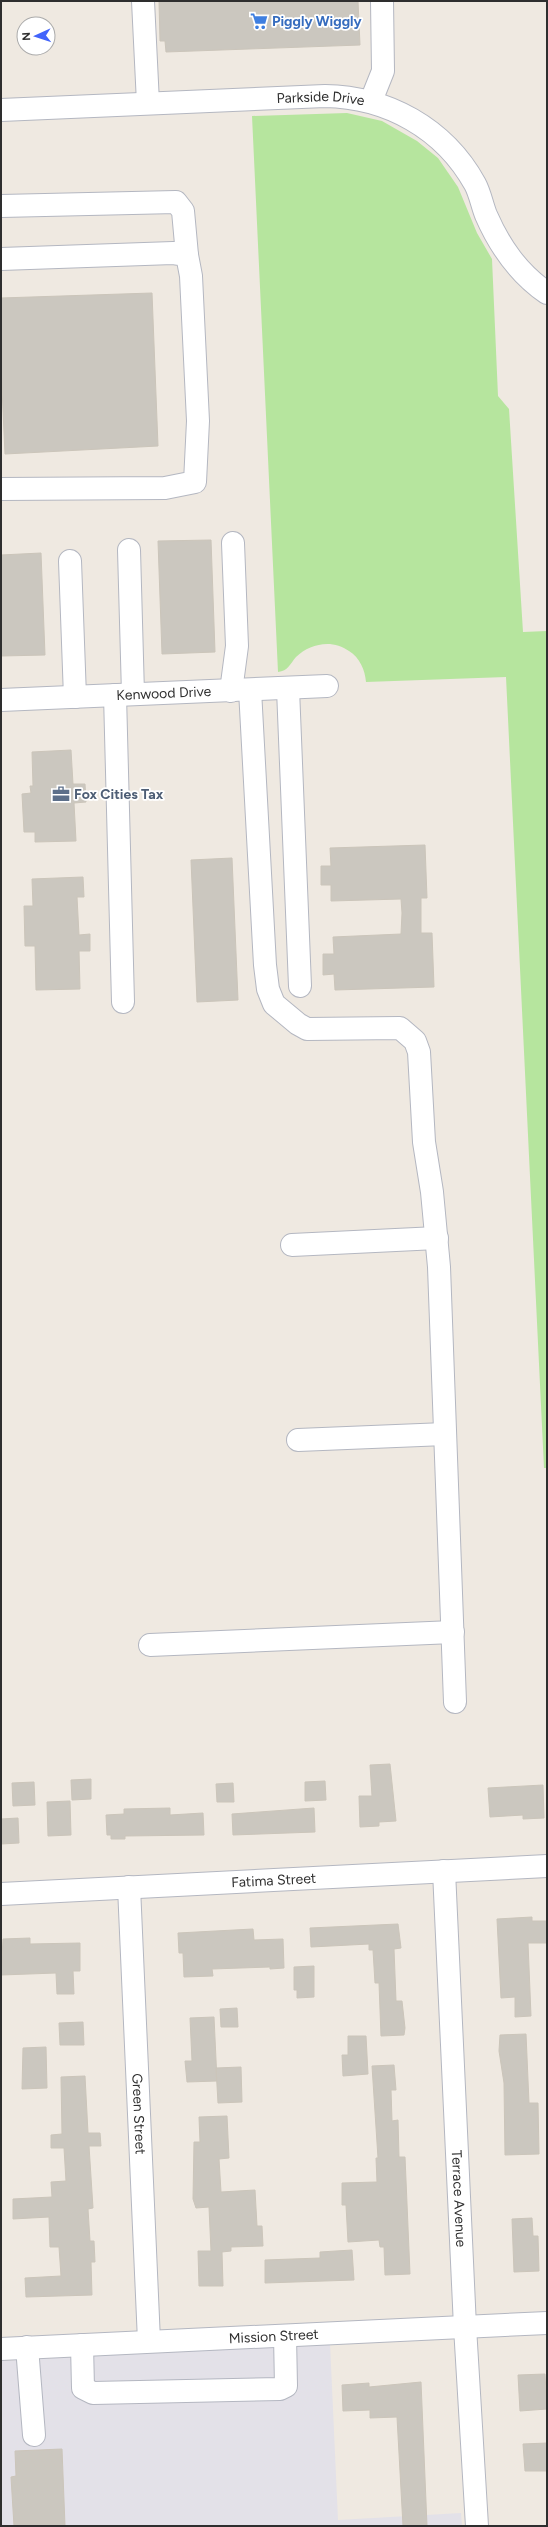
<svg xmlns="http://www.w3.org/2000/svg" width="548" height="2527" viewBox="0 0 548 2527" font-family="Figtree,sans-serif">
<rect width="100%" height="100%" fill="#efe9e1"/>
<polygon fill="#e3e1e8" points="330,2343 338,2520 461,2513 462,2526 1,2526 1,2361"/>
<path fill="#b6e59e" d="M347 113 382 121 417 141 438 158 458 187 477 233 492 259 498 396 509 409 523 632 547 631V1468H544L506 677 366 682C365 670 360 658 349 651 333 639 310 643 296 657 290 664 288 671 278 672L252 116Z"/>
<g fill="#cbc7bf" stroke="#cbc5ba">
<polygon points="159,1 358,1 360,45 166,52 165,41 160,41"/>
<polygon points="152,293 158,446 5,454 1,367 1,298"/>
<polygon points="211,540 215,652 162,654 158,541"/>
<polygon points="41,553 45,655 1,656 1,555"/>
<polygon points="71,750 73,784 85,784 86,802 74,803 76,841 35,842 35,832 24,832 22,794 31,793 30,786 33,786 32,752"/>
<polygon points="425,845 427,898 421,898 421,933 432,933 434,987 335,990 334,974 323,975 323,954 334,954 333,937 401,934 402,913 401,899 331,901 331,885 321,885 321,866 331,866 330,848"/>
<polygon points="232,858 238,1000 197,1002 191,860"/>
<polygon points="83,877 84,897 77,897 79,935 90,934 90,951 79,951 80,989 36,990 35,946 25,946 24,906 33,906 32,879"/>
<polygon points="390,1764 396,1821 379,1822 379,1826 360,1827 359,1796 372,1796 370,1765"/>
<polygon points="91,1779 91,1799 72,1800 71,1780"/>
<polygon points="325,1781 326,1800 305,1801 305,1782"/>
<polygon points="34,1782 35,1805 13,1806 12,1783"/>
<polygon points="233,1783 234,1802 217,1802 216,1784"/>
<polygon points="543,1785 544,1818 523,1819 523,1815 490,1817 488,1788"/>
<polygon points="70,1801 71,1835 48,1836 47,1802"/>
<polygon points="170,1808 170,1815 203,1813 204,1835 125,1836 125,1839 111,1839 111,1835 107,1835 106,1815 124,1814 124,1809"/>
<polygon points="314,1808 315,1832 233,1835 232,1814"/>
<polygon points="18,1818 19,1843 1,1844 1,1819"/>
<polygon points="532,1917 532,1921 547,1921 547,1943 528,1943 531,2016 515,2017 515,1997 501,1998 497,1919"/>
<polygon points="398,1924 401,1948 394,1949 396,2001 402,2001 405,2028 404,2035 381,2036 379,1983 375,1983 373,1950 369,1950 369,1944 311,1947 310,1928"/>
<polygon points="253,1929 254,1940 283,1939 284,1968 270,1969 270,1967 212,1969 213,1976 184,1977 183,1953 179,1953 178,1933"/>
<polygon points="30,1938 30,1944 80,1943 80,1971 73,1971 74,1994 57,1994 56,1973 1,1975 3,1939"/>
<polygon points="314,1966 314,1997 297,1998 297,1990 294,1990 294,1967"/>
<polygon points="237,2008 238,2027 221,2027 220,2009"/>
<polygon points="214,2017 217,2081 187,2082 185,2061 192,2061 190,2018"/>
<polygon points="83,2022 84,2045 60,2045 59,2023"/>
<polygon points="526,2034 529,2103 538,2103 539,2154 505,2155 504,2083 499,2051 500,2035"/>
<polygon points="348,2036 366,2036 368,2074 343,2076 342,2055 348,2055"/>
<polygon points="46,2047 47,2088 22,2089 23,2048"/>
<polygon points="394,2065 396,2090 391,2090 392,2121 398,2120 399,2157 405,2157 410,2274 385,2275 384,2247 380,2247 379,2240 348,2242 346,2205 342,2205 342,2183 377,2182 376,2158 378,2158 372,2066"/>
<polygon points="241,2067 242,2102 218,2103 216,2068"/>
<polygon points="85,2076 88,2133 100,2133 101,2146 89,2146 93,2208 88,2209 90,2241 94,2241 95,2262 91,2262 92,2295 26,2297 25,2278 61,2276 59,2247 50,2247 49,2217 13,2219 13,2199 52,2197 51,2182 66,2181 64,2148 51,2148 51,2135 62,2134 61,2077"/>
<polygon points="227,2116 229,2158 219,2159 221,2192 255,2190 257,2226 262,2226 263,2246 231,2247 231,2251 222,2252 223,2286 199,2286 198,2251 211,2251 209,2207 196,2208 193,2199 194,2142 200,2142 199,2117"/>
<polygon points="532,2218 533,2236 538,2236 539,2271 514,2272 512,2219"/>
<polygon points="352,2250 354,2280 265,2283 265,2260 320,2258 320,2252"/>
<polygon points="545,2374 547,2409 520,2411 518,2375"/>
<polygon points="421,2382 427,2526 403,2526 397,2417 370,2418 370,2410 343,2411 342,2385 369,2383 369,2387"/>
<polygon points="547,2443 547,2471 525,2471 523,2444"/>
<polygon points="62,2449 65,2526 14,2526 11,2477 16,2476 15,2451"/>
</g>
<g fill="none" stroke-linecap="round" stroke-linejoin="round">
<g stroke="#b4b7c1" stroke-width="24">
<g id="minor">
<polyline points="143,1 148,103"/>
<polyline points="371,101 383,71 382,1"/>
<path id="s1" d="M1 110 325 96C387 97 444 128 475 184 480 193 482 205 486 215 500 247 518 273 547 293"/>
<polyline points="1,206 176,202 183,211 187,255"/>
<polyline points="1,259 173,253 187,255 191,276 198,421 195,482 165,488 1,489"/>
<polyline points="129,550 133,694"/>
<polyline points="70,561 75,697"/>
<polyline points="288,689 300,986"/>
<polyline points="250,690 265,965 268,989 274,1004 298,1024 307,1029 400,1028 415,1041 419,1052 424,1142 432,1192 439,1267 455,1702"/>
<polyline points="231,691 237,646 233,543"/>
<polyline points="115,695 123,1002"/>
<path id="s2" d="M1 700 327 686"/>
<polyline points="292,1245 437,1238"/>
<polyline points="298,1440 445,1434"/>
<polyline points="150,1645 453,1632"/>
<path id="s3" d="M444 1871 465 2327 477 2526"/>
<path id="s4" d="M129 1887 149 2341"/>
<path id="s5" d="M1 1894 547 1866"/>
<polyline points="82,2345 83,2388 93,2393 280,2389 286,2386 285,2336"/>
<polyline points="27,2347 34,2435"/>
<path id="s6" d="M1 2349 547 2323"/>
</g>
</g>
<use href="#minor" stroke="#fff" stroke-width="22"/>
</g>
<defs>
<g id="supermarket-bare" transform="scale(1.38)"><path d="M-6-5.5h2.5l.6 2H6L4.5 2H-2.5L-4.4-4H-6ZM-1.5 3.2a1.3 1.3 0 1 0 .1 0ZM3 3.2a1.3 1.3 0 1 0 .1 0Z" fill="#3f7fe0" stroke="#fff" stroke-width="2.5" paint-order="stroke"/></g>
<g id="office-bare" transform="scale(1.38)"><path d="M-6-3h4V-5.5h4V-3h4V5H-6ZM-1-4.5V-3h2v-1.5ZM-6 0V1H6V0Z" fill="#5c6f8a" stroke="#fff" stroke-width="2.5" paint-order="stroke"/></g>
</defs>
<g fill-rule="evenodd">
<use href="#supermarket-bare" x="259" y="21"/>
<use href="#office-bare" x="61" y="794"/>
</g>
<g text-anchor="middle" stroke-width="3.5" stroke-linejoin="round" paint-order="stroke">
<g font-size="14" font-weight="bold" fill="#366cbe" stroke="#fff" text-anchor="start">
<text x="272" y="26">Piggly Wiggly</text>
</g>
<g font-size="14" fill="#2e2e2e" stroke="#fff">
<text dy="5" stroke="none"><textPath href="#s1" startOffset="320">Parkside Drive</textPath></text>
<text dy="5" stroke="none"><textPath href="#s2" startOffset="163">Kenwood Drive</textPath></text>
<text dy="5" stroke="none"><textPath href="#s5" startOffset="273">Fatima Street</textPath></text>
<text dy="5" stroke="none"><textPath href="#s4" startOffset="227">Green Street</textPath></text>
<text dy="5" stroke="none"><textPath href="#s3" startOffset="328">Terrace Avenue</textPath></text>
<text dy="5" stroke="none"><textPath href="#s6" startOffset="273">Mission Street</textPath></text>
</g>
<g font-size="14" font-weight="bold" fill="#4e5e75" stroke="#fff" text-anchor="start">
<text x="74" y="799">Fox Cities Tax</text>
</g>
</g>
<rect width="548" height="2527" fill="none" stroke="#2e2e2e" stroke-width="4"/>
<g transform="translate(36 36) rotate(267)"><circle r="19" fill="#ffffff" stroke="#ababab"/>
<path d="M0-3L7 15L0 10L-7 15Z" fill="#4264fb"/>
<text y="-6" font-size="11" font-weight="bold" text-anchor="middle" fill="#2e2e2e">N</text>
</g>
</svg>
